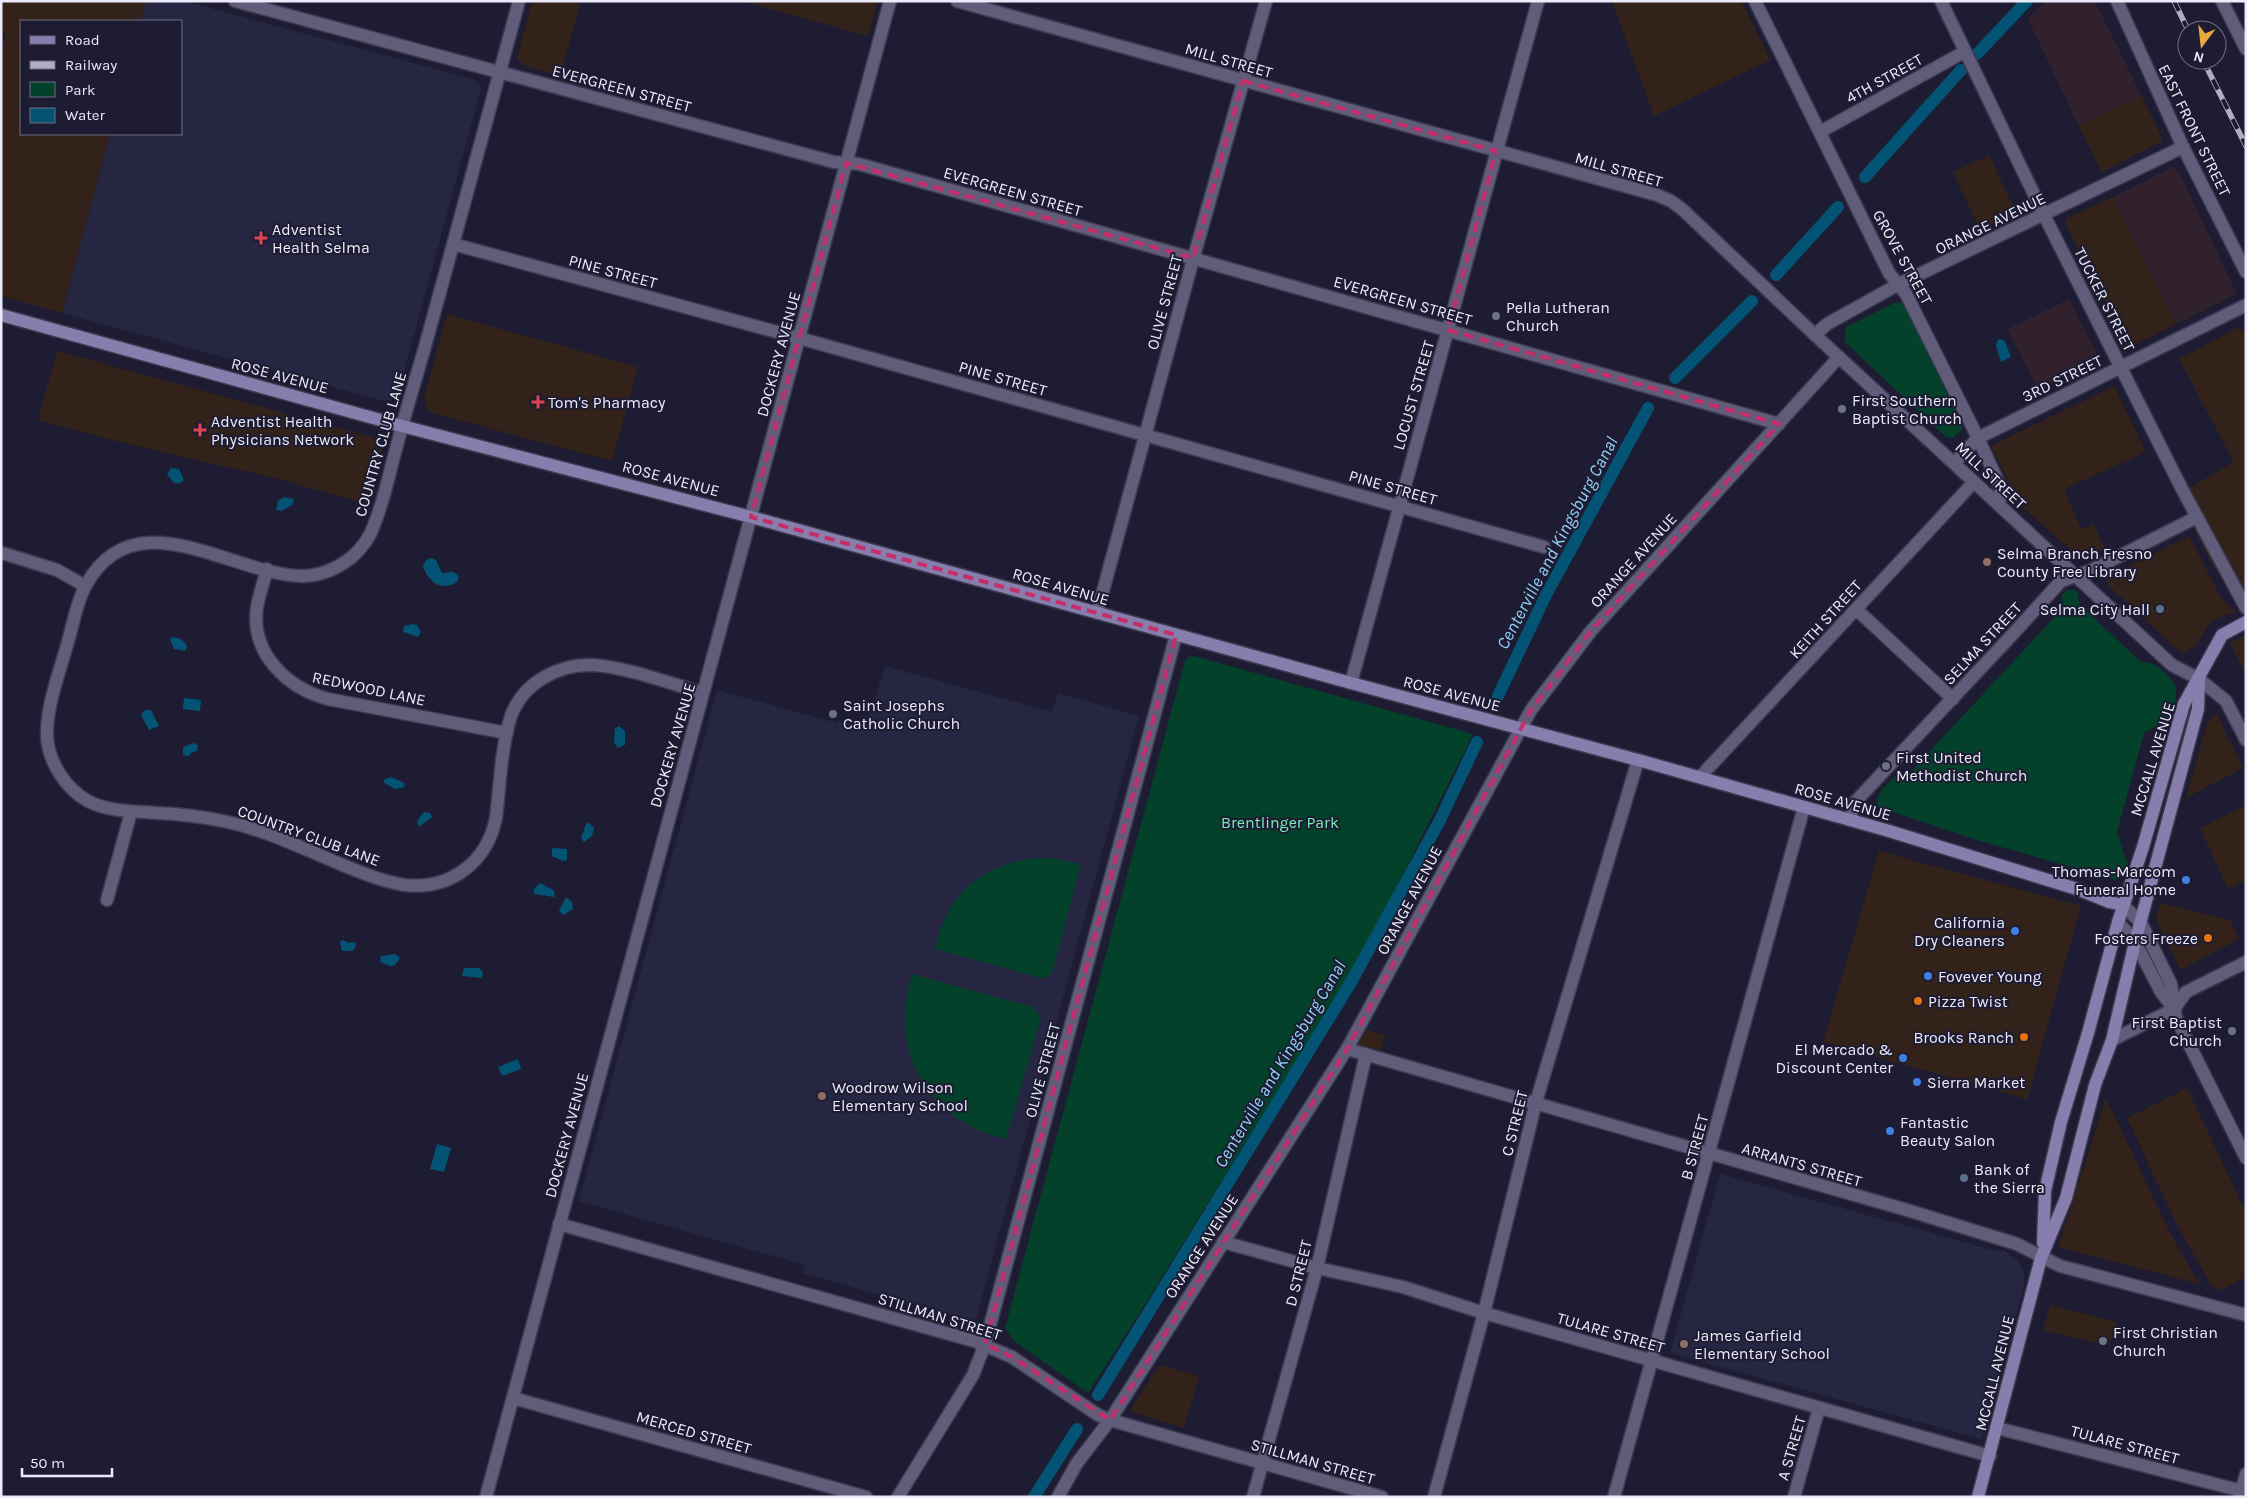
<svg xmlns="http://www.w3.org/2000/svg" width="2247" height="1498" viewBox="0 0 2247 1498" font-family="Karla,sans-serif">
<rect width="100%" height="100%" fill="#1d1c32"/>
<g fill="#332219">
<polygon points="1,1 146,1 141,21 21,21 21,134 110,134 62,313 1,296 1,51 6,33 1,32"/>
<polygon points="532,1 581,1 560,76 525,66 517,59"/>
<polygon points="740,1 878,1 868,36"/>
<polygon points="1612,1 1741,1 1770,60 1654,116"/>
<polygon points="2141,95 2162,138 2161,142 2102,172 2078,125"/>
<polygon points="1989,155 2016,213 1980,230 1953,172"/>
<polygon points="2113,197 2177,324 2128,348 2065,222 2067,218"/>
<polygon points="447,314 638,367 612,461 435,414 427,409 424,399"/>
<polygon points="2237,328 2246,331 2246,600 2236,600 2211,562 2177,495 2234,462 2179,359"/>
<polygon points="57,351 372,437 381,447 382,456 368,504 274,478 116,441 38,420"/>
<polygon points="2114,386 2146,452 2064,489 2081,529 2093,524 2105,548 2082,560 2020,505 1991,446"/>
<polygon points="2189,536 2221,598 2236,612 2213,620 2208,625 2196,646 2181,653 2109,586 2107,580 2111,575"/>
<polygon points="2246,635 2246,676 2230,643"/>
<polygon points="2213,715 2217,715 2243,768 2186,798 2207,724"/>
<polygon points="2246,805 2246,880 2228,889 2200,828"/>
<polygon points="1879,851 2081,906 2027,1099 1823,1042"/>
<polygon points="2160,903 2230,920 2239,939 2180,970 2156,919"/>
<polygon points="1367,1030 1385,1035 1381,1051 1358,1045"/>
<polygon points="2187,1088 2246,1213 2246,1277 2221,1290 2212,1287 2177,1225 2127,1118"/>
<polygon points="2106,1098 2168,1229 2199,1284 2058,1247"/>
<polygon points="2050,1305 2117,1322 2109,1346 2043,1330"/>
<polygon points="1159,1365 1199,1376 1184,1428 1131,1412 1133,1406"/>
</g>
<g fill="#30212d">
<polygon points="2045,1 2095,1 2141,95 2078,125 2028,19"/>
<polygon points="2172,167 2178,170 2237,294 2177,324 2113,197"/>
<polygon points="2069,299 2100,360 2039,391 2007,329"/>
</g>
<g fill="#272642">
<polygon points="146,1 184,1 473,79 480,84 481,89 399,390 391,400 384,401 62,313 110,134 181,134 181,21 141,21"/>
<polygon points="885,666 1052,712 1058,693 1139,716 976,1319 973,1321 803,1273 805,1265 579,1201 717,690 837,723 838,720 866,728"/>
<polygon points="1720,1174 1989,1249 2004,1251 2017,1260 2024,1273 2024,1286 1981,1439 1670,1353"/>
</g>
<g fill="#04412b">
<polygon points="1896,302 1903,303 1962,424 1962,430 1952,438 1946,437 1845,342 1846,327"/>
<path d="M2066 590H2075L2078 594 2079 604 2141 662C2153 663 2156 665 2165 673 2182 688 2176 697 2171 717L2144 733 2117 832 2128 866 2125 875 2117 880 1977 840 1878 807C1874 794 1887 785 1895 776L1906 777 2062 609V595Z"/>
<polygon points="1194,656 1473,734 1395,891 1332,1004 1132,1325 1088,1393 1014,1341 1005,1328 1185,661 1189,657"/>
<path d="M1035 858H1051L1081 864 1052 973 1044 979 935 949C946 895 981 865 1035 858Z"/>
<path d="M912 974 1033 1007 1041 1018 1006 1139C927 1121 888 1051 912 974Z"/>
</g>
<g fill="#035474">
<polygon points="2000,339 2005,341 2011,357 2001,362 1996,346 1997,341"/>
<polygon points="171,468 179,469 184,480 179,484 173,482 167,474"/>
<polygon points="284,497 294,499 292,505 281,511 276,510 278,501"/>
<path d="M431 558 436 560 442 573C449 573 454 569 459 577L457 582C442 592 428 582 423 566L426 560Z"/>
<polygon points="413,624 417,625 421,632 418,637 403,632 404,626"/>
<path d="M172 637C179 638 185 640 187 647L185 651 174 649 170 640Z"/>
<polygon points="184,698 201,700 200,711 183,709"/>
<polygon points="145,710 151,710 159,726 149,730 141,715"/>
<polygon points="619,726 625,731 625,745 618,748 614,743 615,728"/>
<polygon points="194,743 198,745 197,751 192,752 189,756 183,755 183,747"/>
<polygon points="391,777 404,783 405,787 395,789 383,782 385,779"/>
<polygon points="424,812 430,813 432,817 419,827 417,821"/>
<polygon points="589,823 594,828 592,836 584,842 581,838 586,824"/>
<polygon points="552,848 567,849 567,860 563,861 552,856"/>
<polygon points="540,883 553,890 555,894 554,897 534,894 534,889"/>
<polygon points="566,897 572,902 573,909 564,915 559,911"/>
<polygon points="343,940 348,943 355,942 356,946 353,951 342,951 340,942"/>
<polygon points="395,954 400,958 395,965 390,966 380,962 381,956"/>
<polygon points="464,968 479,968 483,973 482,978 462,976"/>
<polygon points="518,1059 521,1069 502,1076 498,1067"/>
<polygon points="437,1144 451,1148 444,1172 430,1169"/>
</g>
<g fill="none" stroke-linecap="round" stroke-linejoin="round">
<g stroke="#035474" stroke-width="12">
<polyline points="1977,54 2027,1"/>
<polyline points="1865,177 1961,70"/>
<polyline points="1776,275 1838,207"/>
<polyline points="1675,378 1752,301"/>
<polyline points="1498,696 1546,595 1648,408"/>
<polyline points="1098,1395 1350,984 1439,822 1477,742"/>
<polyline points="1034,1497 1077,1429"/>
</g>
<g stroke="#3a394e" stroke-width="15">
<g id="street">
<polyline points="235,1 834,162 859,164 1779,424"/>
<path d="M519 1C489 115 457 229 426 343 416 378 405 414 396 449 389 474 384 501 374 525 370 537 362 548 352 557 338 568 320 576 302 576 232 575 135 496 86 585 77 601 74 620 69 638 61 669 46 704 47 737 49 763 66 789 88 801 109 812 134 811 157 813 181 814 204 817 228 822 268 831 307 850 345 866 365 874 385 882 405 885 451 890 487 862 496 818 500 785 501 748 511 716 523 683 558 664 592 665 623 666 672 684 703 693"/>
<polyline points="957,1 1657,195 1671,201 1683,210 1815,335 2172,665 2199,679 2226,701 2246,740"/>
<polyline points="1755,1 1889,273 1906,294 1978,438 2001,488 1999,504"/>
<polyline points="1941,1 2044,215 2182,489 2246,608"/>
<polyline points="2117,1 2183,147 2246,272"/>
<polyline points="2222,1 2246,49"/>
<polyline points="1820,132 1964,52"/>
<polyline points="453,244 799,338 1544,547"/>
<polyline points="1815,335 1827,324 1899,284 2183,147"/>
<polyline points="1954,463 1978,438 2246,305"/>
<polyline points="2,553 57,570 85,586"/>
<path d="M267 569C264 582 259 594 257 607 250 653 287 688 328 699L507 733"/>
<polyline points="1856,609 1953,699"/>
<polyline points="1097,613 1189,274 1266,1"/>
<polyline points="1351,683 1538,1"/>
<polyline points="1700,777 1974,482"/>
<polyline points="1850,820 1856,801 2012,635 2061,581 2092,570 2197,517"/>
<polyline points="107,900 131,812"/>
<polyline points="2123,905 2141,923 2171,984 2176,1018 2246,1158"/>
<polyline points="2118,922 2135,942 2161,992 2174,1009"/>
<polyline points="2112,1040 2174,1009 2186,992 2246,962"/>
<polyline points="1347,1049 1907,1210 2017,1244 2060,1266 2246,1315"/>
<polyline points="559,1224 974,1341 1012,1357 1098,1415 1110,1420 1382,1497"/>
<polyline points="1223,1242 1317,1268 1403,1287 1484,1313 1990,1456"/>
<polyline points="513,1398 866,1497"/>
<polyline points="1997,1428 2246,1492"/>
<polyline points="486,1497 890,1"/>
<polyline points="898,1497 973,1375 985,1344 1176,635"/>
<polyline points="1058,1497 1077,1463 1110,1420 1347,1049 1531,710 1591,631 1839,357"/>
<polyline points="1253,1497 1317,1268 1366,1054"/>
<polyline points="1434,1497 1484,1313 1536,1102 1638,760"/>
<polyline points="1614,1497 1804,807"/>
<polyline points="1794,1497 1819,1408"/>
<polyline points="2240,1497 2246,1474"/>
</g>
</g>
<g stroke="#3a394e" stroke-width="15">
<g id="secondary">
<polyline points="1,315 402,426 751,517 1351,683 1638,760 1889,831 2077,889 2109,902 2123,905"/>
<polyline points="2043,1243 2045,1191 2061,1122 2088,1033 2118,922 2143,847 2184,704 2222,635 2246,622"/>
<polyline points="1978,1497 2041,1258 2066,1198 2095,1085 2112,1040 2135,942 2198,709 2199,679"/>
</g>
</g>
<use href="#street" stroke="#615c7a" stroke-width="12"/>
<use href="#secondary" stroke="#877eae" stroke-width="12"/>
<g stroke="#afafc1" stroke-width="5.5">
<g id="rail">
<polyline points="2174,1 2188,30"/>
<polyline points="2203,60 2246,146"/>
</g>
</g>
<use href="#rail" stroke="#1d1c32" stroke-width="4" stroke-dasharray="11" stroke-linecap="butt"/>
</g>
<path fill="none" stroke="#c62d6b" stroke-width="4" stroke-dasharray="10 6" stroke-linejoin="round" d="M1243 81 1496 151 1448 330 1779 424 1591 631 1531 710 1347 1049 1110 1420 1012 1357 985 1344 1176 635 751 517 846 163 1193 258Z"/>
<g fill="#e0444e" stroke="#1d1c32" stroke-width="2">
<path d="M258.5 230.5h5v5h5v5h-5v5h-5v-5h-5v-5h5z"/>
<path d="M535.5 394.5h5v5h5v5h-5v5h-5v-5h-5v-5h5z"/>
<path d="M197.5 422.5h5v5h5v5h-5v5h-5v-5h-5v-5h5z"/>
</g>
<g fill="#6b7280" stroke="#1d1c32" stroke-width="2">
<circle cx="1496" cy="316" r="5"/>
<circle cx="1842" cy="409" r="5"/>
<circle cx="833" cy="714" r="5"/>
<circle cx="1886" cy="766" r="5"/>
<circle cx="2232" cy="1031" r="5"/>
<circle cx="2103" cy="1341" r="5"/>
</g>
<g fill="#8d6e63" stroke="#1d1c32" stroke-width="2">
<circle cx="1987" cy="562" r="5"/>
<circle cx="822" cy="1096" r="5"/>
<circle cx="1684" cy="1344" r="5"/>
</g>
<g fill="#5c6f8a" stroke="#1d1c32" stroke-width="2">
<circle cx="2160" cy="609" r="5"/>
<circle cx="1964" cy="1178" r="5"/>
</g>
<g fill="#3f7fe0" stroke="#1d1c32" stroke-width="2">
<circle cx="2186" cy="880" r="5"/>
<circle cx="2015" cy="931" r="5"/>
<circle cx="1928" cy="976" r="5"/>
<circle cx="1903" cy="1058" r="5"/>
<circle cx="1917" cy="1082" r="5"/>
<circle cx="1890" cy="1131" r="5"/>
</g>
<g fill="#e8710a" stroke="#1d1c32" stroke-width="2">
<circle cx="2208" cy="938" r="5"/>
<circle cx="1918" cy="1001" r="5"/>
<circle cx="2024" cy="1037" r="5"/>
</g>
<g text-anchor="middle" stroke-width="4" stroke-linejoin="round" paint-order="stroke">
<g font-size="16" fill="#ebebfb" stroke="#1d1c32">
<text transform="translate(1229 60) rotate(16)" y="6">MILL STREET</text>
<text transform="translate(1884 78) rotate(-29)" y="6">4TH STREET</text>
<text transform="translate(622 88) rotate(15)" y="6">EVERGREEN STREET</text>
<text transform="translate(2195 130) rotate(64)" y="6">EAST FRONT STREET</text>
<text transform="translate(1619 169) rotate(16)" y="6">MILL STREET</text>
<text transform="translate(1013 191) rotate(16)" y="6">EVERGREEN STREET</text>
<text transform="translate(1990 223) rotate(-26)" y="6">ORANGE AVENUE</text>
<text transform="translate(1903 257) rotate(61)" y="6">GROVE STREET</text>
<text transform="translate(613 271) rotate(15)" y="6">PINE STREET</text>
<text transform="translate(2105 299) rotate(63)" y="6">TUCKER STREET</text>
<text transform="translate(1403 300) rotate(16)" y="6">EVERGREEN STREET</text>
<text transform="translate(1164 302) rotate(-75)" y="6">OLIVE STREET</text>
<text transform="translate(778 354) rotate(-75)" y="6">DOCKERY AVENUE</text>
<text transform="translate(280 375) rotate(15)" y="6">ROSE AVENUE</text>
<text transform="translate(1003 378) rotate(16)" y="6">PINE STREET</text>
<text transform="translate(2062 378) rotate(-26)" y="6">3RD STREET</text>
<text transform="translate(1413 395) rotate(-74)" y="6">LOCUST STREET</text>
<text transform="translate(380 444) rotate(-74)" y="6">COUNTRY CLUB LANE</text>
<text transform="translate(1991 475) rotate(43)" y="6">MILL STREET</text>
<text transform="translate(671 478) rotate(15)" y="6">ROSE AVENUE</text>
<text transform="translate(1393 487) rotate(16)" y="6">PINE STREET</text>
<text transform="translate(1633 560) rotate(-48)" y="6">ORANGE AVENUE</text>
<text transform="translate(1061 586) rotate(16)" y="6">ROSE AVENUE</text>
<text transform="translate(1825 619) rotate(-48)" y="6">KEITH STREET</text>
<text transform="translate(1982 643) rotate(-47)" y="6">SELMA STREET</text>
<text transform="translate(369 688) rotate(12)" y="6">REDWOOD LANE</text>
<text transform="translate(1452 693) rotate(15)" y="6">ROSE AVENUE</text>
<text transform="translate(672 745) rotate(-74)" y="6">DOCKERY AVENUE</text>
<text transform="translate(2152 759) rotate(-73)" y="6">MCCALL AVENUE</text>
<text transform="translate(1843 801) rotate(16)" y="6">ROSE AVENUE</text>
<text transform="translate(309 835) rotate(20)" y="6">COUNTRY CLUB LANE</text>
<text transform="translate(1409 900) rotate(-62)" y="6">ORANGE AVENUE</text>
<text transform="translate(1042 1070) rotate(-75)" y="6">OLIVE STREET</text>
<text transform="translate(1514 1123) rotate(-76)" y="6">C STREET</text>
<text transform="translate(566 1135) rotate(-75)" y="6">DOCKERY AVENUE</text>
<text transform="translate(1694 1147) rotate(-75)" y="6">B STREET</text>
<text transform="translate(1802 1164) rotate(16)" y="6">ARRANTS STREET</text>
<text transform="translate(1201 1246) rotate(-57)" y="6">ORANGE AVENUE</text>
<text transform="translate(1298 1273) rotate(-76)" y="6">D STREET</text>
<text transform="translate(940 1316) rotate(17)" y="6">STILLMAN STREET</text>
<text transform="translate(1611 1332) rotate(16)" y="6">TULARE STREET</text>
<text transform="translate(1994 1373) rotate(-76)" y="6">MCCALL AVENUE</text>
<text transform="translate(694 1432) rotate(16)" y="6">MERCED STREET</text>
<text transform="translate(2125 1444) rotate(15)" y="6">TULARE STREET</text>
<text transform="translate(1791 1448) rotate(-74)" y="6">A STREET</text>
<text transform="translate(1313 1461) rotate(16)" y="6">STILLMAN STREET</text>
</g>
<g font-size="16" fill="#ebebfb" stroke="#1d1c32" text-anchor="start">
<text x="272" y="235">Adventist<tspan x="272" dy="18">Health Selma</tspan></text>
<text x="1506" y="313">Pella Lutheran<tspan x="1506" dy="18">Church</tspan></text>
<text x="1852" y="406">First Southern<tspan x="1852" dy="18">Baptist Church</tspan></text>
<text x="548" y="408">Tom's Pharmacy</text>
<text x="211" y="427">Adventist Health<tspan x="211" dy="18">Physicians Network</tspan></text>
<text x="1997" y="559">Selma Branch Fresno<tspan x="1997" dy="18">County Free Library</tspan></text>
<text x="2150" y="615" text-anchor="end">Selma City Hall</text>
<text x="843" y="711">Saint Josephs<tspan x="843" dy="18">Catholic Church</tspan></text>
<text x="1896" y="763">First United<tspan x="1896" dy="18">Methodist Church</tspan></text>
<text x="2176" y="877" text-anchor="end">Thomas-Marcom<tspan x="2176" dy="18">Funeral Home</tspan></text>
<text x="2005" y="928" text-anchor="end">California<tspan x="2005" dy="18">Dry Cleaners</tspan></text>
<text x="2198" y="944" text-anchor="end">Fosters Freeze</text>
<text x="1938" y="982">Fovever Young</text>
<text x="1928" y="1007">Pizza Twist</text>
<text x="2222" y="1028" text-anchor="end">First Baptist<tspan x="2222" dy="18">Church</tspan></text>
<text x="2014" y="1043" text-anchor="end">Brooks Ranch</text>
<text x="1893" y="1055" text-anchor="end">El Mercado &amp;<tspan x="1893" dy="18">Discount Center</tspan></text>
<text x="1927" y="1088">Sierra Market</text>
<text x="832" y="1093">Woodrow Wilson<tspan x="832" dy="18">Elementary School</tspan></text>
<text x="1900" y="1128">Fantastic<tspan x="1900" dy="18">Beauty Salon</tspan></text>
<text x="1974" y="1175">Bank of<tspan x="1974" dy="18">the Sierra</tspan></text>
<text x="2113" y="1338">First Christian<tspan x="2113" dy="18">Church</tspan></text>
<text x="1694" y="1341">James Garfield<tspan x="1694" dy="18">Elementary School</tspan></text>
</g>
<g font-size="16" fill="#75f0b8" stroke="#1d1c32">
<text x="1280" y="828">Brentlinger Park</text>
</g>
<g font-size="18" font-style="italic" fill="#92d2f6" stroke="#1d1c32">
<text transform="translate(1557 543) rotate(-62)" y="6">Centerville and Kingsburg Canal</text>
<text transform="translate(1280 1064) rotate(-59)" y="6">Centerville and Kingsburg Canal</text>
</g>
</g>
<rect width="2247" height="1498" fill="none" stroke="#ebebfb" stroke-width="5"/>
<rect x="20" y="20" width="162" height="115" fill="#1d1c32" stroke="#6f6f82"/>
<rect x="30" y="36" width="25" height="8" fill="#877eae" stroke="#6f6f82"/>
<text x="65" y="45" font-size="15" fill="#ebebfb">Road</text>
<rect x="30" y="61" width="25" height="8" fill="#afafc1" stroke="#6f6f82"/>
<text x="65" y="70" font-size="15" fill="#ebebfb">Railway</text>
<rect x="30" y="82" width="25" height="15" fill="#04412b" stroke="#6f6f82"/>
<text x="65" y="95" font-size="15" fill="#ebebfb">Park</text>
<rect x="30" y="108" width="25" height="15" fill="#035474" stroke="#6f6f82"/>
<text x="65" y="120" font-size="15" fill="#ebebfb">Water</text>
<g transform="translate(2202 45) rotate(195)"><circle r="24" fill="#1d1c32" stroke="#6f6f82"/>
<path d="M0-4L9 19L0 12L-9 19Z" fill="#eaaa39"/>
<text y="-8" font-size="14" font-weight="bold" text-anchor="middle" fill="#ebebfb">N</text>
</g>
<path d="M22 1468v8h90v-8" fill="none" stroke="#ebebfb" stroke-width="2.5"/>
<text x="30" y="1468" font-size="15" fill="#ebebfb" stroke="#1d1c32" stroke-width="4" paint-order="stroke">50 m</text>
</svg>
